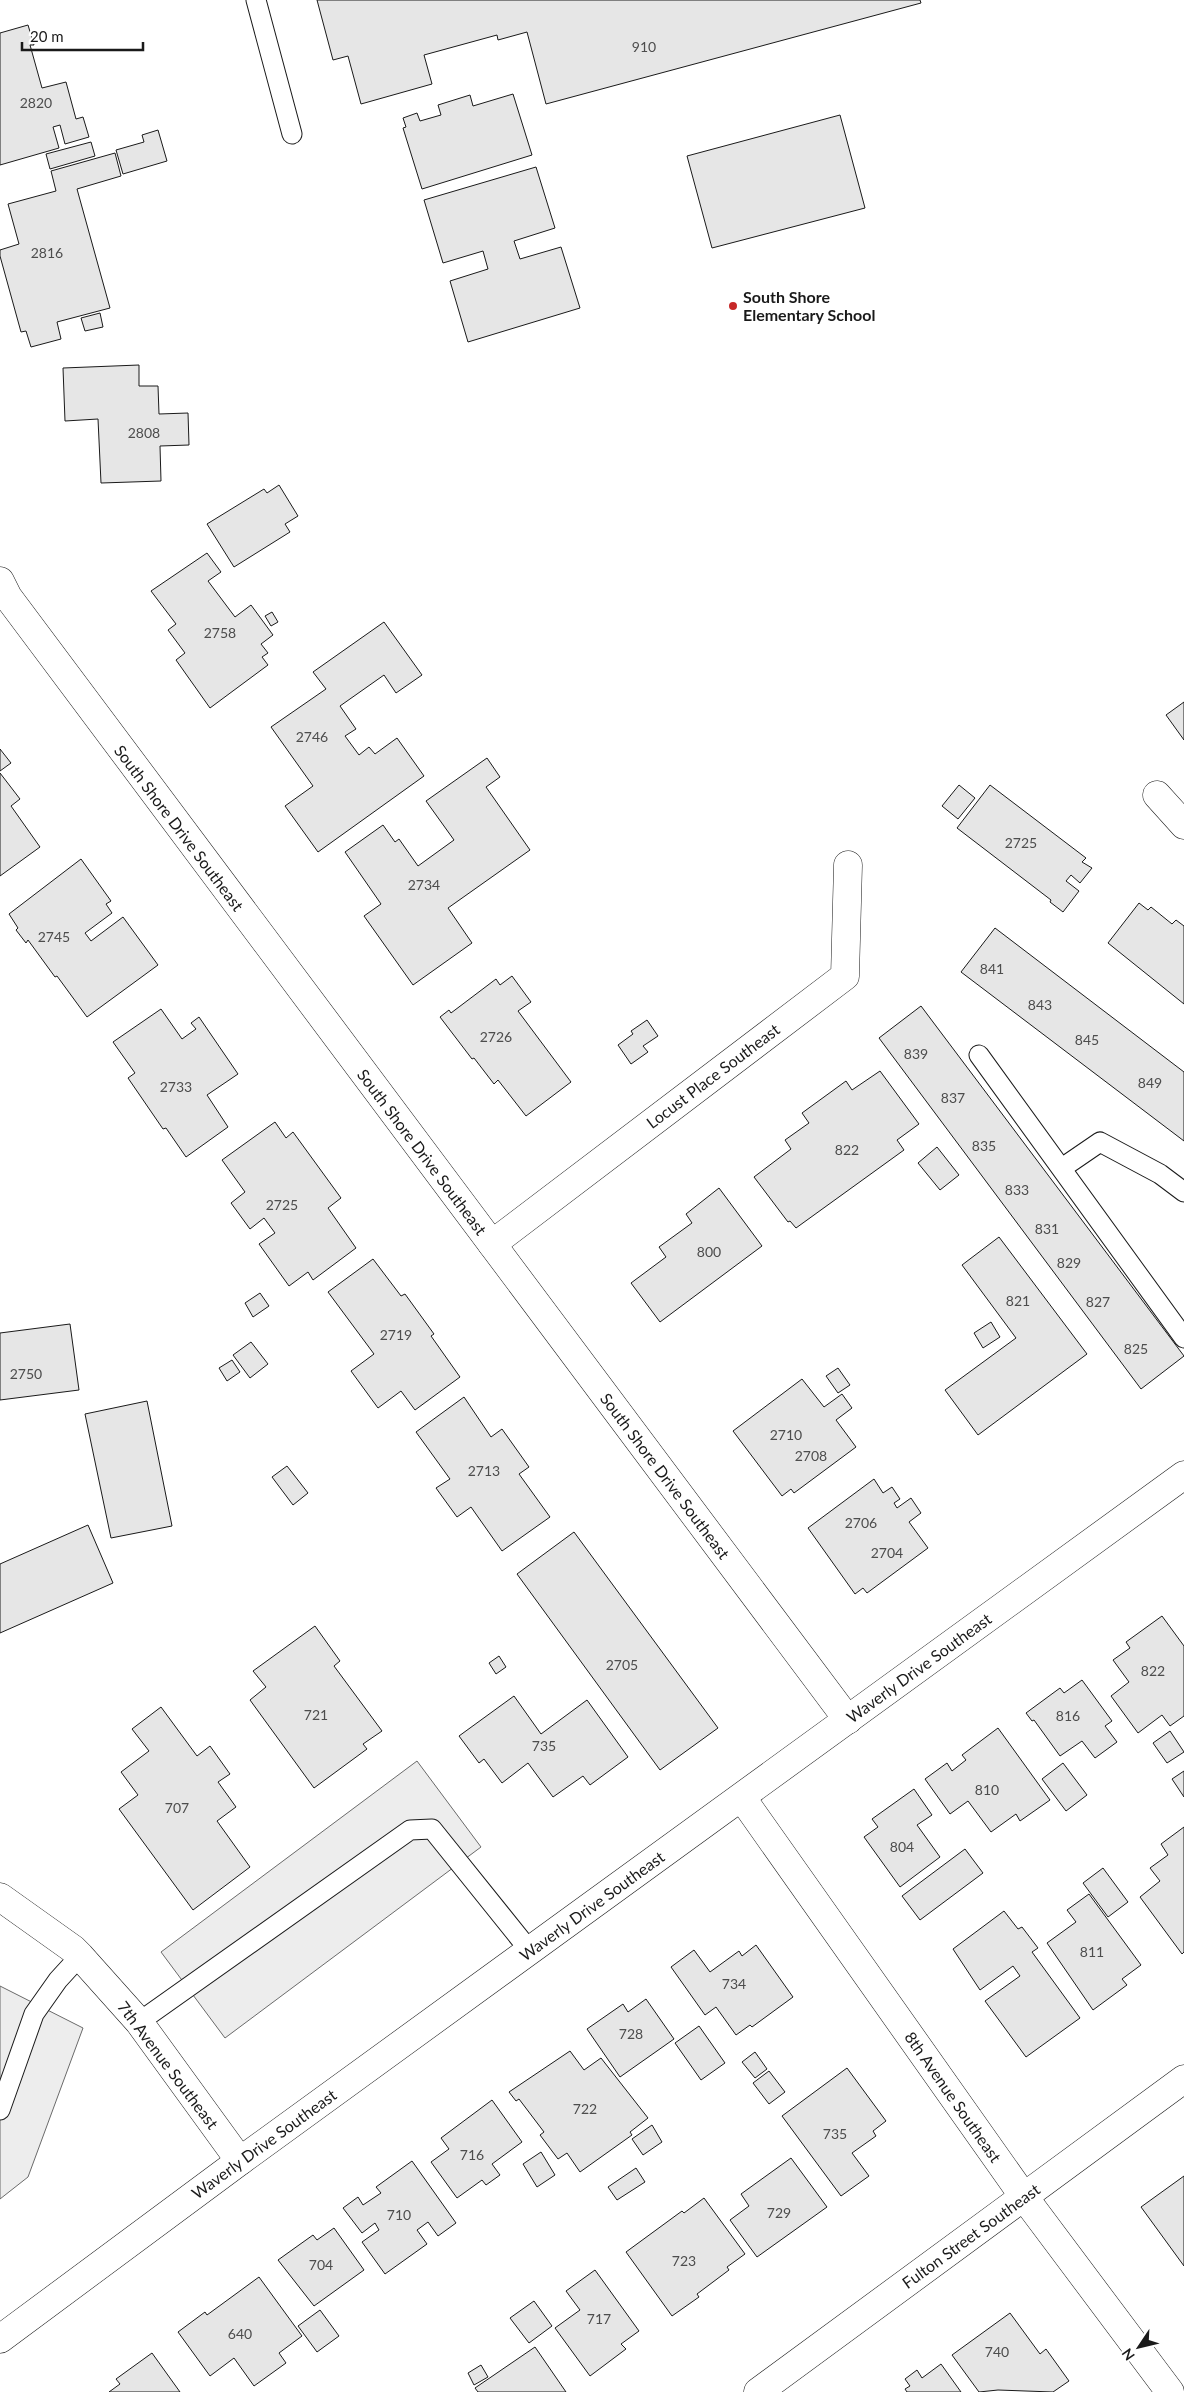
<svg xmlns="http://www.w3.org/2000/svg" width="1184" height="2392" viewBox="0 0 1184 2392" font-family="Lato,sans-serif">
<rect width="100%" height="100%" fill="#fff"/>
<g fill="#ededed" stroke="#6a6a6a">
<polygon points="417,1761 481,1847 225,2038 161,1952"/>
<polygon points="0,1986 83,2028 28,2177 0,2199"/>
</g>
<g fill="#e6e6e6" stroke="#1a1a1a">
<polygon points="317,0 920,0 921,3 546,104 527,32 498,40 497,35 424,55 432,84 361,104 348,56 333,60"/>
<polygon points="28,25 34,45 30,45 42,88 66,82 76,119 83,117 89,137 65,144 60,125 53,127 59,148 0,165 0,33"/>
<polygon points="513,94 532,155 422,189 403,128 406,127 403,118 417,113 420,121 441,115 438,105 470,95 473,106"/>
<polygon points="840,115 865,208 712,248 687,156"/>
<polygon points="158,130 167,161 123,174 116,150 144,142 142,135"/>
<polygon points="91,142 95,156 50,169 46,154"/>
<polygon points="115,153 121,176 77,189 110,308 57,322 61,339 31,347 26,331 21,332 0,256 0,250 19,244 8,204 56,191 51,171"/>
<polygon points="536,167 555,228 514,241 520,259 561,247 580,308 468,342 450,281 488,269 483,251 443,263 424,200"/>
<polygon points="100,313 103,327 85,331 81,318"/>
<polygon points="139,365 139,386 158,386 159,414 188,413 189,445 160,446 161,481 101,483 98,419 65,421 63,368"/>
<polygon points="279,485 298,516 285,524 290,532 234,567 207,524 264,489 267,493"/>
<polygon points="207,553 221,572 208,581 235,617 251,605 273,635 261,644 268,653 262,657 268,665 210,708 176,660 185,653 168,630 176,624 151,591"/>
<polygon points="272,612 278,622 271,626 265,616"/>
<polygon points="384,622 422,675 396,693 384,675 340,706 356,729 345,736 359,755 369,747 375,754 397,738 424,776 318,852 285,806 313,786 271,727 326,689 313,672"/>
<polygon points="1184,702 1184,740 1166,715"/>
<polygon points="0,749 11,763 0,771"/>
<polygon points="487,758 500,777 486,787 530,850 448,908 472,943 413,985 364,916 381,904 345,852 383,825 395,842 399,839 418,866 454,840 426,801"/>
<polygon points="0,773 20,799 11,806 40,847 0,876"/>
<polygon points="959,785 975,798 958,819 942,806"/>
<polygon points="990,785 1086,858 1082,862 1092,868 1080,883 1071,875 1066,881 1079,891 1063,912 1050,902 1051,900 957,828"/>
<polygon points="81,859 111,901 106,904 112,913 85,933 91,941 123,917 158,965 87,1017 57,976 55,977 28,940 26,943 16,930 18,928 9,914"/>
<polygon points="1139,903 1148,910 1151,907 1172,924 1176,920 1184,926 1184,1004 1108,943"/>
<polygon points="995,928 1184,1072 1184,1141 961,972"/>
<polygon points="512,976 531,1002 518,1011 571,1082 526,1116 498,1080 494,1084 474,1058 472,1059 440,1017 449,1010 451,1013 496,979 500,985"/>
<polygon points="921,1006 1184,1356 1141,1389 879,1038"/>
<polygon points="161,1009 182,1039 196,1029 191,1023 199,1017 238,1074 207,1095 228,1127 186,1157 166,1128 163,1129 128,1078 135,1073 113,1042"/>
<polygon points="647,1020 658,1036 643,1046 648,1052 631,1064 618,1045 633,1034 631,1031"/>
<polygon points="880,1071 919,1124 897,1140 904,1150 796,1228 790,1221 788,1222 754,1177 791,1149 785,1140 809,1123 802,1113 846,1081 852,1090"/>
<polygon points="275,1122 286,1138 293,1132 341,1198 328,1208 356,1248 313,1280 308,1272 289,1286 259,1244 275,1233 264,1218 250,1229 231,1203 245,1192 222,1160"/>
<polygon points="937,1147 959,1175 940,1190 918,1163"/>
<polygon points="719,1188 762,1246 660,1322 631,1283 666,1257 659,1247 692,1223 686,1214"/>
<polygon points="999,1237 1087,1354 978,1435 945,1390 1016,1338 962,1265"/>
<polygon points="373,1259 401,1296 405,1294 434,1334 431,1336 460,1377 415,1410 401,1391 378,1408 351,1371 374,1354 328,1292"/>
<polygon points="260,1293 269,1306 253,1317 245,1303"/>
<polygon points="991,1322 1000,1337 983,1348 974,1333"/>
<polygon points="70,1324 79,1390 0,1400 0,1333"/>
<polygon points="251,1342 268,1364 250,1378 233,1355"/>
<polygon points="232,1360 240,1372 227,1381 219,1368"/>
<polygon points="838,1368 850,1385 838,1393 826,1376"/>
<polygon points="802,1379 824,1407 842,1394 852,1408 836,1420 856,1447 794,1493 791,1489 782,1496 733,1431"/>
<polygon points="464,1397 491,1437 502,1429 529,1467 519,1474 550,1517 502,1551 471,1507 457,1517 436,1488 450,1479 416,1432"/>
<polygon points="147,1401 172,1526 111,1538 85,1414"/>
<polygon points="287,1466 308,1493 293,1505 272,1477"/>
<polygon points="874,1479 883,1493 892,1487 900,1499 894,1503 897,1508 911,1498 921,1513 909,1522 928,1548 867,1593 863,1588 855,1594 808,1528"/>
<polygon points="88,1525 113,1583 0,1633 0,1564"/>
<polygon points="574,1532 718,1728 660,1770 517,1574"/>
<polygon points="1162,1616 1184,1646 1184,1716 1170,1726 1162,1715 1138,1733 1111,1696 1129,1682 1113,1660 1130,1648 1126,1642"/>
<polygon points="315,1626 340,1661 334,1666 382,1731 363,1744 367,1749 314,1788 250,1700 266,1687 253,1671"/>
<polygon points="499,1656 506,1667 496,1674 489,1663"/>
<polygon points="1082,1680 1112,1721 1105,1726 1117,1742 1095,1758 1082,1741 1060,1756 1034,1720 1032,1721 1026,1713 1060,1688 1064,1693"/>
<polygon points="514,1696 541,1734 587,1700 628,1757 590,1785 583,1776 553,1797 528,1763 502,1783 484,1759 479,1763 459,1736"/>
<polygon points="161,1707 197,1756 210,1746 230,1774 218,1782 236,1807 217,1821 250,1867 193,1910 119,1809 138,1795 121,1772 149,1751 132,1729"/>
<polygon points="998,1728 1050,1800 1020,1821 1016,1814 991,1832 968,1801 950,1814 925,1779 947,1763 952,1771 966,1760 962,1755"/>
<polygon points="1170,1731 1184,1752 1167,1763 1153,1743"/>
<polygon points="1063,1763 1087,1795 1066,1811 1042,1779"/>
<polygon points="1184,1771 1184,1797 1172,1779"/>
<polygon points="914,1789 932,1815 917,1825 940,1857 900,1887 864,1837 878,1827 872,1819"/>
<polygon points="1184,1827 1184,1952 1182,1954 1140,1897 1160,1881 1150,1868 1168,1855 1161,1844"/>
<polygon points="965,1849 983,1873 920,1920 902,1896"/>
<polygon points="1103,1868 1128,1902 1108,1917 1083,1883"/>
<polygon points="1089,1894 1141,1965 1122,1979 1127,1985 1093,2010 1047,1943 1076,1922 1067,1910"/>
<polygon points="1004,1911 1018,1929 1022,1927 1038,1948 1032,1952 1080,2018 1026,2057 985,2001 1020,1976 1013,1966 980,1990 953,1949"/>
<polygon points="756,1945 793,1997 752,2027 750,2025 736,2035 716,2007 705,2015 671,1967 694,1950 710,1972 739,1951 742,1956"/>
<polygon points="646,1999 674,2039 620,2077 587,2029 623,2004 628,2012"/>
<polygon points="699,2026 725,2063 701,2080 675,2043"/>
<polygon points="570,2051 584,2070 601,2058 648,2118 630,2132 632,2135 580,2172 567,2153 558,2159 540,2135 544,2132 519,2099 516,2101 509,2092"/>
<polygon points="755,2052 767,2069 755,2078 742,2062"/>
<polygon points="847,2068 886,2121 873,2131 876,2136 852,2153 869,2176 841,2196 782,2116"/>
<polygon points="769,2071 785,2092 769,2104 753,2083"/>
<polygon points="492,2100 522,2142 492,2164 500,2175 486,2185 482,2180 457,2198 431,2162 449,2149 441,2138"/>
<polygon points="652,2125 662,2142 643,2155 632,2139"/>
<polygon points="541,2152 555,2175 537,2187 523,2164"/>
<polygon points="791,2158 827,2207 757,2257 730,2220 749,2206 741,2194"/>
<polygon points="412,2161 456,2223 438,2236 428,2222 417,2230 427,2244 385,2274 362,2242 379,2230 375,2223 362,2233 343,2208 358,2197 363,2205 381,2193 376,2187"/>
<polygon points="636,2168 645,2182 617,2200 608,2187"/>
<polygon points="1184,2176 1184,2266 1141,2207"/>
<polygon points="704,2198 745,2254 727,2267 729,2270 697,2294 699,2297 672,2316 626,2252 682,2211 684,2213"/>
<polygon points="334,2228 364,2270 314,2306 278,2260 313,2235 317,2240"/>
<polygon points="595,2270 639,2331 621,2344 626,2349 590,2376 555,2328 580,2310 566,2291"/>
<polygon points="259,2277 302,2336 279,2353 286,2363 254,2386 234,2358 210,2376 178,2332 205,2312 207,2315"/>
<polygon points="534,2301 552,2326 529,2343 510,2318"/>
<polygon points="320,2310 339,2336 317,2352 298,2326"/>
<polygon points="1010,2313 1040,2354 1046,2349 1069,2381 1053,2392 998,2390 979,2392 952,2355"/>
<polygon points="535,2347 566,2392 478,2392 475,2388"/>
<polygon points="152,2353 180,2392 109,2392 120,2384 116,2379"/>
<polygon points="941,2364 961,2392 907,2392 905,2389 910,2386 905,2379 917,2370 922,2378"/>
<polygon points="481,2365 488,2377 474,2385 468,2373"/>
</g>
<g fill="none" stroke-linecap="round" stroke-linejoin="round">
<g stroke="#1a1a1a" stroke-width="21">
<g id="service">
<polyline points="256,0 292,134"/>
<polyline points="979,1055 1184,1338"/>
<polyline points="1062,1168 1100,1142 1160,1174 1184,1192"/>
<polyline points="139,2022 410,1830 432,1829 530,1951"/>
<polyline points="0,2110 34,2014 58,1980 80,1956"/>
</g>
</g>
<g stroke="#1a1a1a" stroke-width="29">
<g id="minor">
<polyline points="0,581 8,597 848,1720"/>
<polyline points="1157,795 1184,825"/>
<polyline points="492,1244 845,976 848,865"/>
<polyline points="742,1798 1024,2197 1170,2392"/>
<polyline points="0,1897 73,1949 80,1956 139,2022 240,2161"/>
<polyline points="758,2392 1184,2079"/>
</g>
</g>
<g stroke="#1a1a1a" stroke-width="29">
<polyline id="secondary" points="0,2339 240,2161 1184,1475"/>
</g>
<use href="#service" stroke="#fff" stroke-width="19"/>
<use href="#minor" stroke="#fff" stroke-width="28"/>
<use href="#secondary" stroke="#fff" stroke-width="28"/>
</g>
<circle fill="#c62828" stroke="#fff" stroke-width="2" cx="733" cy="306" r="5"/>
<g text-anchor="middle" stroke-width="4" stroke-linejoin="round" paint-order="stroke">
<g font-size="14" fill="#4d4d4d">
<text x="644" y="52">910</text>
<text x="36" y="108">2820</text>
<text x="47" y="258">2816</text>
<text x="144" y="438">2808</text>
<text x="220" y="638">2758</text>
<text x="312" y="742">2746</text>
<text x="1021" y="848">2725</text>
<text x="424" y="890">2734</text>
<text x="54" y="942">2745</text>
<text x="992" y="974">841</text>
<text x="1040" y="1010">843</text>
<text x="496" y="1042">2726</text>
<text x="1087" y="1045">845</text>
<text x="916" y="1059">839</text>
<text x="1150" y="1088">849</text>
<text x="176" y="1092">2733</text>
<text x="953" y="1103">837</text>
<text x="984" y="1151">835</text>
<text x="847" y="1155">822</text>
<text x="1017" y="1195">833</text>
<text x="282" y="1210">2725</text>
<text x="1047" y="1234">831</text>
<text x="709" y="1257">800</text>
<text x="1069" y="1268">829</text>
<text x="1018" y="1306">821</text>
<text x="1098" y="1307">827</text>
<text x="396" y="1340">2719</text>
<text x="1136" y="1354">825</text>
<text x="26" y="1379">2750</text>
<text x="786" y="1440">2710</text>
<text x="811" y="1461">2708</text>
<text x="484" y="1476">2713</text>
<text x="861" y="1528">2706</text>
<text x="887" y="1558">2704</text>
<text x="622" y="1670">2705</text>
<text x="1153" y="1676">822</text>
<text x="316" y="1720">721</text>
<text x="1068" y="1721">816</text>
<text x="544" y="1751">735</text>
<text x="987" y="1795">810</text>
<text x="177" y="1813">707</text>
<text x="902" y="1852">804</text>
<text x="1092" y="1957">811</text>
<text x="734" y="1989">734</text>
<text x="631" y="2039">728</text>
<text x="585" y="2114">722</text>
<text x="835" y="2139">735</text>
<text x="472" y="2160">716</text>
<text x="779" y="2218">729</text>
<text x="399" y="2220">710</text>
<text x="684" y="2266">723</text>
<text x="321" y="2270">704</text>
<text x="599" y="2324">717</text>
<text x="240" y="2339">640</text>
<text x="997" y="2357">740</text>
</g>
<g font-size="16" font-weight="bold" fill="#1a1a1a" stroke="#fff" text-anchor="start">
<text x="743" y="303">South Shore<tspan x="743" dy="18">Elementary School</tspan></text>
</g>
<g font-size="16" fill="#1a1a1a" stroke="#fff">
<text transform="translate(179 828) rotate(53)" y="6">South Shore Drive Southeast</text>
<text transform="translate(713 1076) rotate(-37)" y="6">Locust Place Southeast</text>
<text transform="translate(422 1152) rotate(53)" y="6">South Shore Drive Southeast</text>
<text transform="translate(665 1476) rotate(53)" y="6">South Shore Drive Southeast</text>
<text transform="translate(919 1668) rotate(-36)" y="6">Waverly Drive Southeast</text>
<text transform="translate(592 1906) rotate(-36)" y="6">Waverly Drive Southeast</text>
<text transform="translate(168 2065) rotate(53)" y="6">7th Avenue Southeast</text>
<text transform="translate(953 2097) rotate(55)" y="6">8th Avenue Southeast</text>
<text transform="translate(264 2144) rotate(-36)" y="6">Waverly Drive Southeast</text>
<text transform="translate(971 2236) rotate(-36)" y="6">Fulton Street Southeast</text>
</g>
</g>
<g transform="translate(1139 2347) rotate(235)" stroke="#ffffff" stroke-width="4" paint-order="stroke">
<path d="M0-4L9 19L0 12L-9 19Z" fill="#1a1a1a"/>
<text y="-8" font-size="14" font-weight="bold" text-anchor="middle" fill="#1a1a1a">N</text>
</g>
<path d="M22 42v8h121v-8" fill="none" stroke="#1a1a1a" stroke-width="2.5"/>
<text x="30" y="42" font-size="15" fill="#1a1a1a" stroke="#ffffff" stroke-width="4" paint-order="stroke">20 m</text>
</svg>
